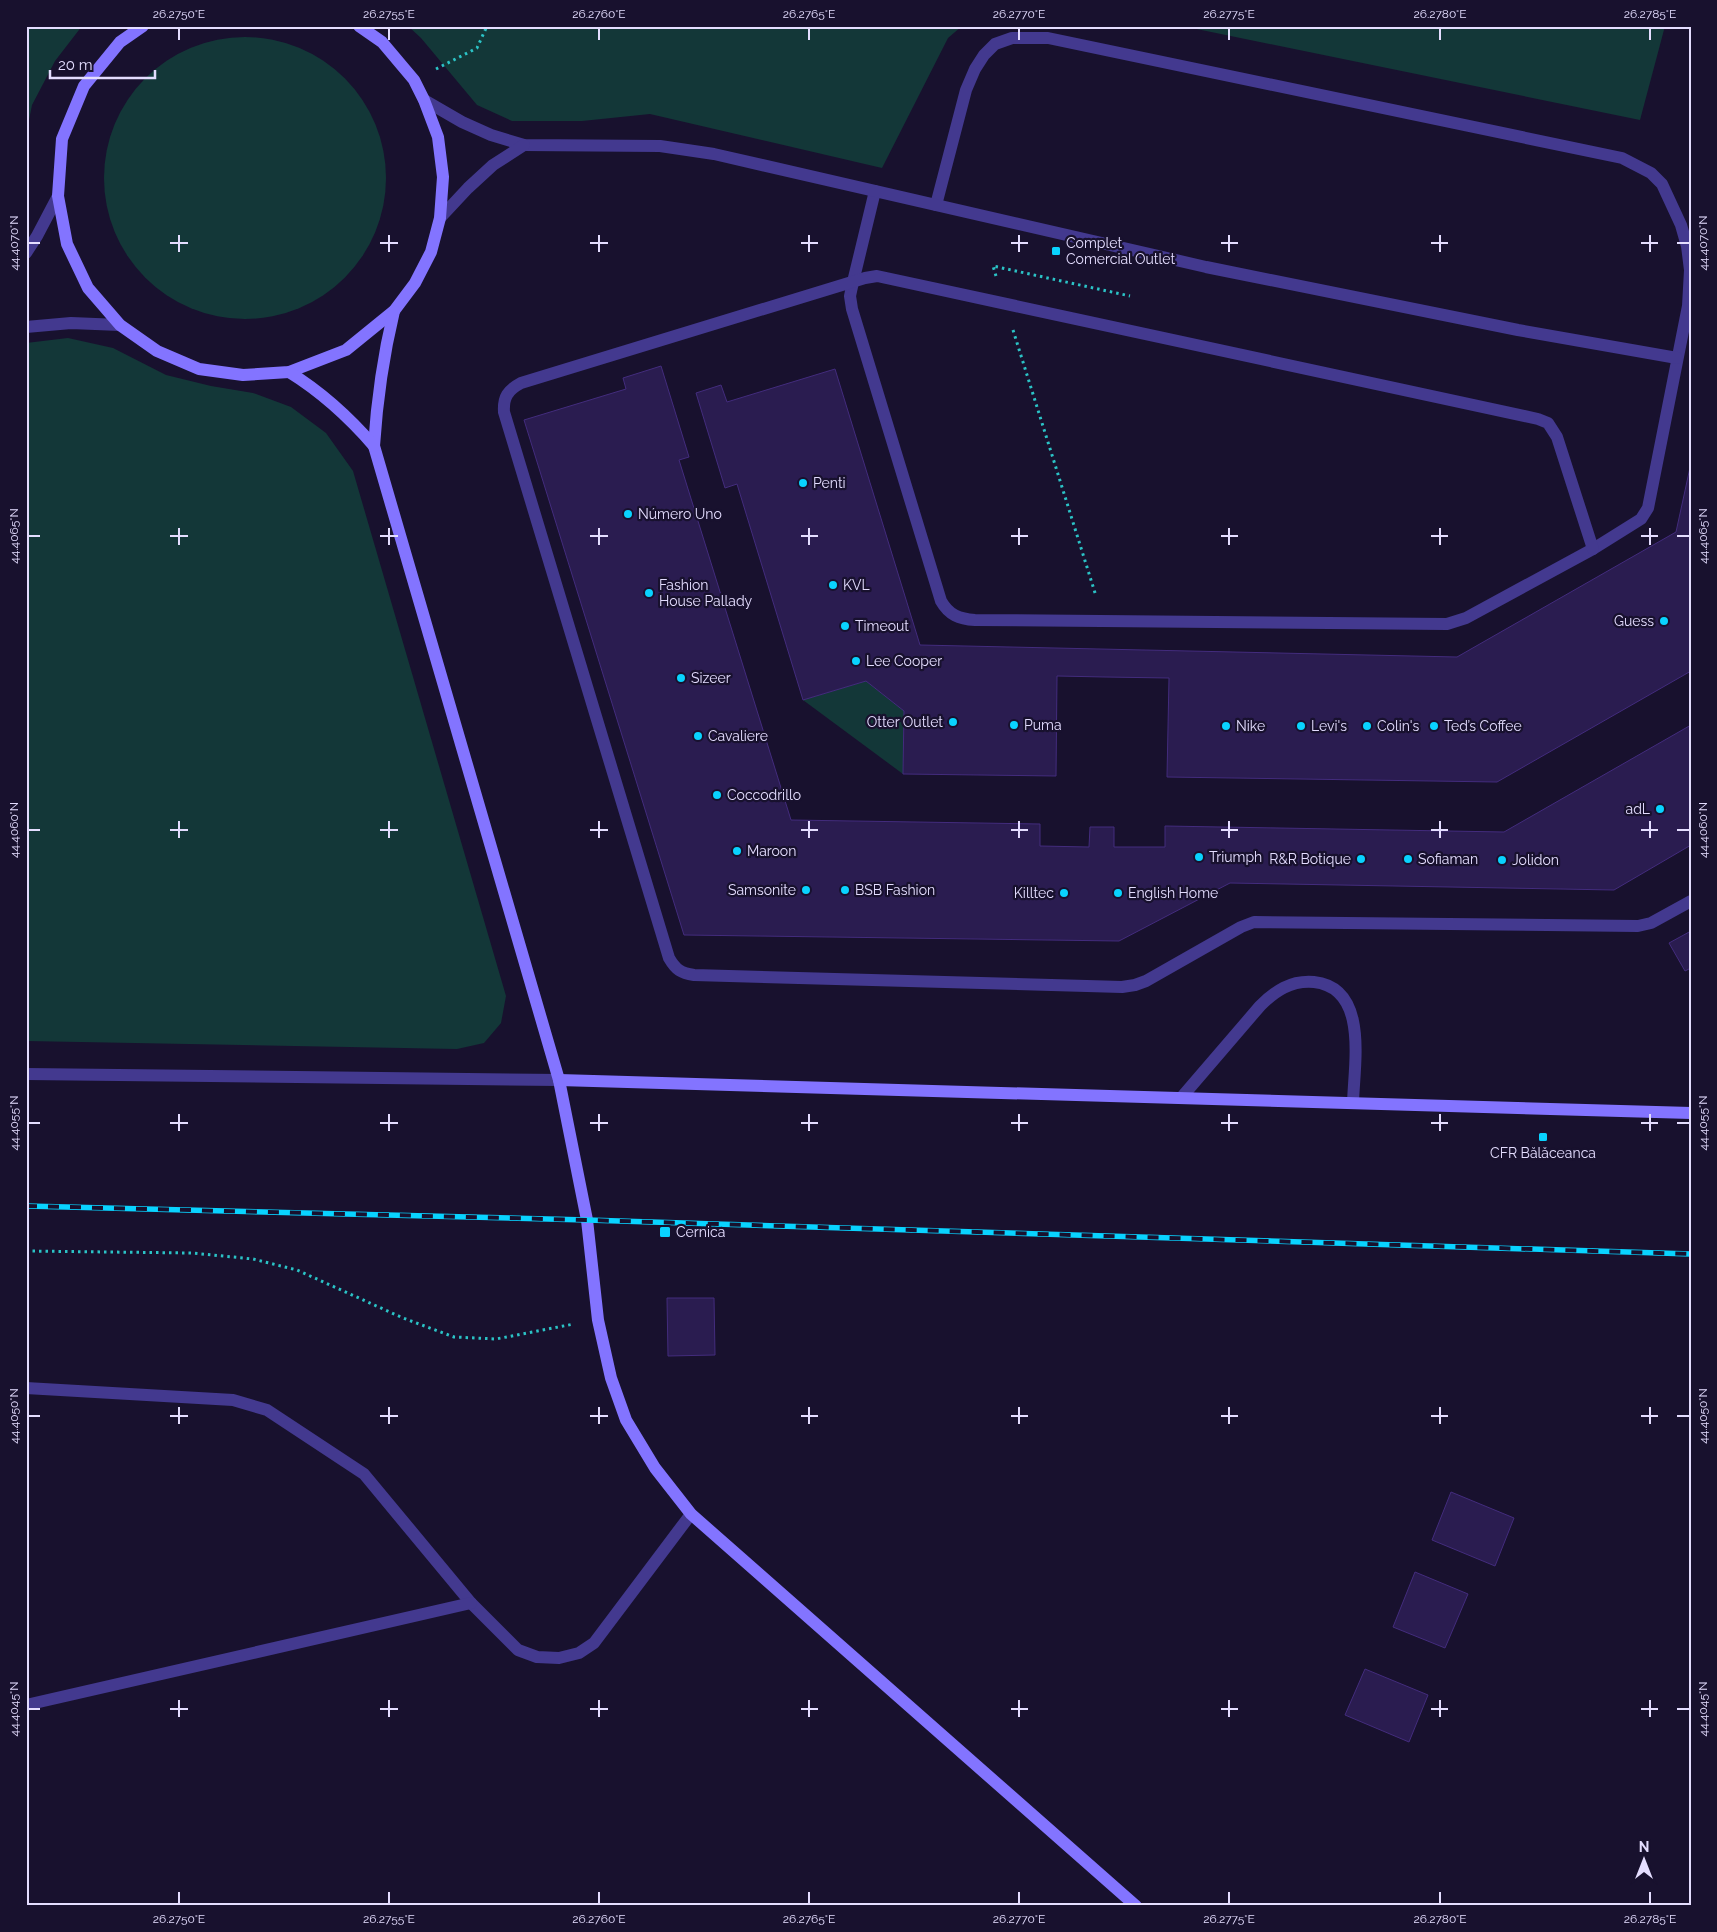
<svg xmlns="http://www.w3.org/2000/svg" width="1717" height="1932" viewBox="0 0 1717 1932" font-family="Raleway,sans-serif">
<rect width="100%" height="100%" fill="#18112e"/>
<g fill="#133738">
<polygon points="26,26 82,26 55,61 32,105 26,135"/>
<polygon points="408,26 962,26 948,38 882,168 650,114 582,121 512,121 477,105 421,38"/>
<polygon points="1182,26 1665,26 1640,120"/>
<circle cx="245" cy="178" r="141"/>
<polygon points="68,338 113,348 166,375 211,386 253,393 291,407 326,433 353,471 506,996 501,1023 484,1043 457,1049 26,1041 26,343"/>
<polygon points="866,681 904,711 903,774 803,700"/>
</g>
<g fill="#2a1c50" stroke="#432c7d">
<polygon points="661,366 689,457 679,460 791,820 1040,824 1040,846 1089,847 1090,827 1114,827 1114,847 1165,847 1165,826 1504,832 1691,725 1691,845 1614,890 1230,883 1119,941 684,935 524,420 626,389 623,378"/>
<polygon points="835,369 920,645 1457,657 1676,532 1691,463 1691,671 1497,782 1167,777 1169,678 1105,677 1057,676 1056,776 903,774 904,711 866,681 803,700 737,484 725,488 696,393 721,385 727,402"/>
<polygon points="1691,931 1691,968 1685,971 1669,943"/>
<polygon points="667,1298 714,1298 715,1355 668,1356"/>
<polygon points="1451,1492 1514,1518 1495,1566 1432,1540"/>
<polygon points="1415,1572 1468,1594 1445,1648 1393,1627"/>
<polygon points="1365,1669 1428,1695 1409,1742 1345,1715"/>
</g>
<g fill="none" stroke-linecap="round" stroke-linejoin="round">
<g stroke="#2bc3c6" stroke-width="3" stroke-dasharray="2.5 4" stroke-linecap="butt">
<polyline points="436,69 477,48 487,26"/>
<polyline points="996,276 993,266 1130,296"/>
<polyline points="1013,330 1096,596"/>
<polyline points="26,1251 192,1253 253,1259 297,1270 403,1318 454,1337 496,1339 574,1324"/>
</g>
<g stroke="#43398f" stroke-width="12">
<path d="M875 191 853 282 850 296 852 309 941 601C949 615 959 619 975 620L1447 624 1466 618 1593 549 1641 519 1648 508 1688 306 1690 270 1687 246 1681 225 1662 184 1651 173 1622 158 1048 38H1012L995 44 984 55 975 69 966 90 936 205"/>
<polyline points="26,253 37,236 58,196"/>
<polyline points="26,327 71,323 120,325"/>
<path d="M1593 549 1557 437 1548 423 1538 419 877 276 865 278 521 383C508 390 503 397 504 412L669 958C676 970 681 973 694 975L1122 987 1135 985 1146 981 1241 927 1254 922 1638 926 1651 923 1691 901"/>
<polyline points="26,1074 559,1080"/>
<path d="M1181 1098 1260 1006C1275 991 1291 980 1314 982 1369 988 1354 1064 1353 1103"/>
<polyline points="26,1388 233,1400 267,1410 364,1474 471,1603 518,1650 537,1657 559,1658 579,1653 594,1643 691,1514"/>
<polyline points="26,1705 471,1603"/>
</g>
<g stroke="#43398f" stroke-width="12">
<polyline points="424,100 462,122 491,135 524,145 660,146 714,154 1206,267 1518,330 1677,358"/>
<polyline points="440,218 468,188 493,165 524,145"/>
</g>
<g stroke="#8374ff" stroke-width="12">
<polyline points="143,26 120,42 84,86 62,139 58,196 67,244 88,288 120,325 157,351 199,369 243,375 289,372 346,350 394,311 415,283 431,252 440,218 443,177 438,137 424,100 414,80 382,42 359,26"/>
<path d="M394 311C383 357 377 399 374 446L559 1080 587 1220 598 1320 611 1378 626 1420 655 1468 691 1514 1136 1906"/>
<path d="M289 372C323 393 348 416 374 446"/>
<polyline points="559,1080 1691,1113"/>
</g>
<g stroke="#09d3ff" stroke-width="5.5">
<polyline id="rail" points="26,1206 587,1220 1691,1254"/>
</g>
<use href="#rail" stroke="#18112e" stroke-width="4" stroke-dasharray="11" stroke-linecap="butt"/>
</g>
<path fill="none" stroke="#e4ddff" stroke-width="2" d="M179 28V40M389 28V40M599 28V40M809 28V40M1019 28V40M1229 28V40M1440 28V40M1650 28V40M179 235V252M389 235V252M599 235V252M809 235V252M1019 235V252M1229 235V252M1440 235V252M1650 235V252M28 243H40M170 243H188M380 243H398M590 243H608M801 243H818M1011 243H1028M1221 243H1238M1431 243H1448M1641 243H1658M1677 243H1690M179 528V545M389 528V545M599 528V545M809 528V545M1019 528V545M1229 528V545M1440 528V545M1650 528V545M28 536H40M170 536H188M380 536H398M590 536H608M801 536H818M1011 536H1028M1221 536H1238M1431 536H1448M1641 536H1658M1677 536H1690M179 821V838M389 821V838M599 821V838M809 821V838M1019 821V838M1229 821V838M1440 821V838M1650 821V838M28 830H40M170 830H188M380 830H398M590 830H608M801 830H818M1011 830H1028M1221 830H1238M1431 830H1448M1641 830H1658M1677 830H1690M179 1114V1131M389 1114V1131M599 1114V1131M809 1114V1131M1019 1114V1131M1229 1114V1131M1440 1114V1131M1650 1114V1131M28 1123H40M170 1123H188M380 1123H398M590 1123H608M801 1123H818M1011 1123H1028M1221 1123H1238M1431 1123H1448M1641 1123H1658M1677 1123H1690M179 1407V1424M389 1407V1424M599 1407V1424M809 1407V1424M1019 1407V1424M1229 1407V1424M1440 1407V1424M1650 1407V1424M28 1416H40M170 1416H188M380 1416H398M590 1416H608M801 1416H818M1011 1416H1028M1221 1416H1238M1431 1416H1448M1641 1416H1658M1677 1416H1690M179 1700V1717M389 1700V1717M599 1700V1717M809 1700V1717M1019 1700V1717M1229 1700V1717M1440 1700V1717M1650 1700V1717M28 1709H40M170 1709H188M380 1709H398M590 1709H608M801 1709H818M1011 1709H1028M1221 1709H1238M1431 1709H1448M1641 1709H1658M1677 1709H1690M179 1892V1904M389 1892V1904M599 1892V1904M809 1892V1904M1019 1892V1904M1229 1892V1904M1440 1892V1904M1650 1892V1904"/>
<g fill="#09d3ff" stroke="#18112e" stroke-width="2">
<rect x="1051" y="246" width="10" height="10" rx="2.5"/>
<circle cx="803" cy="483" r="5"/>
<circle cx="628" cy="514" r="5"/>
<circle cx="833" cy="585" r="5"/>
<circle cx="649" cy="593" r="5"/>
<circle cx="1664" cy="621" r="5"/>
<circle cx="845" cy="626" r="5"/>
<circle cx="856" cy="661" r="5"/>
<circle cx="681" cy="678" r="5"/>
<circle cx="953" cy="722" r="5"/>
<circle cx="1014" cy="725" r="5"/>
<circle cx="1226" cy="726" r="5"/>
<circle cx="1301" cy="726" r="5"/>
<circle cx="1367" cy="726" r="5"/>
<circle cx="1434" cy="726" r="5"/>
<circle cx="698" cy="736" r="5"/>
<circle cx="717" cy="795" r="5"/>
<circle cx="1660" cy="809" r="5"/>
<circle cx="737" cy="851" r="5"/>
<circle cx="1199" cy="857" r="5"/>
<circle cx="1361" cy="859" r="5"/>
<circle cx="1408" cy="859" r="5"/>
<circle cx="1502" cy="860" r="5"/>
<circle cx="806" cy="890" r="5"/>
<circle cx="845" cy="890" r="5"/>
<circle cx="1064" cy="893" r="5"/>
<circle cx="1118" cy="893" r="5"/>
<rect x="1538" y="1132" width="10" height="10" rx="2.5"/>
<rect x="659" y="1226" width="12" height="12" rx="2.5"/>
</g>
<g text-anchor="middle" stroke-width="4.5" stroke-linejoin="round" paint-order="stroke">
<g font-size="14" fill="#e4ddff" stroke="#18112e" text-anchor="start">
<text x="1066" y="248">Complet<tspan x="1066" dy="16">Comercial Outlet</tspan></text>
<text x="813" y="488">Penti</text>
<text x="638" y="519">Número Uno</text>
<text x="659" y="590">Fashion<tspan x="659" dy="16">House Pallady</tspan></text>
<text x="843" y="590">KVL</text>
<text x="1654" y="626" text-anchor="end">Guess</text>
<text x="855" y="631">Timeout</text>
<text x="866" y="666">Lee Cooper</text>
<text x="691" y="683">Sizeer</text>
<text x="943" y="727" text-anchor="end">Otter Outlet</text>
<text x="1024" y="730">Puma</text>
<text x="1236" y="731">Nike</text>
<text x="1311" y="731">Levi's</text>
<text x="1377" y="731">Colin's</text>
<text x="1444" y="731">Ted’s Coffee</text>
<text x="708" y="741">Cavaliere</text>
<text x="727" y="800">Coccodrillo</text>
<text x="1650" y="814" text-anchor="end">adL</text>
<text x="747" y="856">Maroon</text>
<text x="1209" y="862">Triumph</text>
<text x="1351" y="864" text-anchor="end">R&amp;R Botique</text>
<text x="1418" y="864">Sofiaman</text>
<text x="1512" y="865">Jolidon</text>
<text x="796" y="895" text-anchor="end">Samsonite</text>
<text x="855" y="895">BSB Fashion</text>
<text x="1054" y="898" text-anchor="end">Killtec</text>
<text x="1128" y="898">English Home</text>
<text x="1543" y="1158" text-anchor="middle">CFR Bălăceanca</text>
<text x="676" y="1237">Cernica</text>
</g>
</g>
<rect width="1717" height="1932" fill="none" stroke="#18112e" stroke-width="55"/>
<g transform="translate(1644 1860)" stroke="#18112e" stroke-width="4" paint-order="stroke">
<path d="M0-4L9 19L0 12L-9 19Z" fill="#e4ddff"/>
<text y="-8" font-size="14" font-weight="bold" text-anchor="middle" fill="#e4ddff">N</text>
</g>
<path d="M50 70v8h105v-8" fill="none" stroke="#e4ddff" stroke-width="2.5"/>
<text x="58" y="70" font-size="15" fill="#e4ddff" stroke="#18112e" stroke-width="4" paint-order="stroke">20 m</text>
<rect x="28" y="28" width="1662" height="1876" fill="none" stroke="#e4ddff" stroke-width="2"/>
<g font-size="12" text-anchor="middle" fill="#e4ddff">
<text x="179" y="18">26.2750°E</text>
<text x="389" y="18">26.2755°E</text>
<text x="599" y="18">26.2760°E</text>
<text x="809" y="18">26.2765°E</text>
<text x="1019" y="18">26.2770°E</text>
<text x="1229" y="18">26.2775°E</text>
<text x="1440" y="18">26.2780°E</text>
<text x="1650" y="18">26.2785°E</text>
<text transform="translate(14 243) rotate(-90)" y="4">44.4070°N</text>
<text transform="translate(1703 243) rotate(-90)" y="4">44.4070°N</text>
<text transform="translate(14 536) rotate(-90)" y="4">44.4065°N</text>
<text transform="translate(1703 536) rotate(-90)" y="4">44.4065°N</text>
<text transform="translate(14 830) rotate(-90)" y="4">44.4060°N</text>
<text transform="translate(1703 830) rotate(-90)" y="4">44.4060°N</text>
<text transform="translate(14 1123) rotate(-90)" y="4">44.4055°N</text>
<text transform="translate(1703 1123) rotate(-90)" y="4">44.4055°N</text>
<text transform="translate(14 1416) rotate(-90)" y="4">44.4050°N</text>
<text transform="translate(1703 1416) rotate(-90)" y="4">44.4050°N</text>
<text transform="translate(14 1709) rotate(-90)" y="4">44.4045°N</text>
<text transform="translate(1703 1709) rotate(-90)" y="4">44.4045°N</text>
<text x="179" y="1923">26.2750°E</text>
<text x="389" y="1923">26.2755°E</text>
<text x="599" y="1923">26.2760°E</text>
<text x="809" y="1923">26.2765°E</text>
<text x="1019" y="1923">26.2770°E</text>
<text x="1229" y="1923">26.2775°E</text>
<text x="1440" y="1923">26.2780°E</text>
<text x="1650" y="1923">26.2785°E</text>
</g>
</svg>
